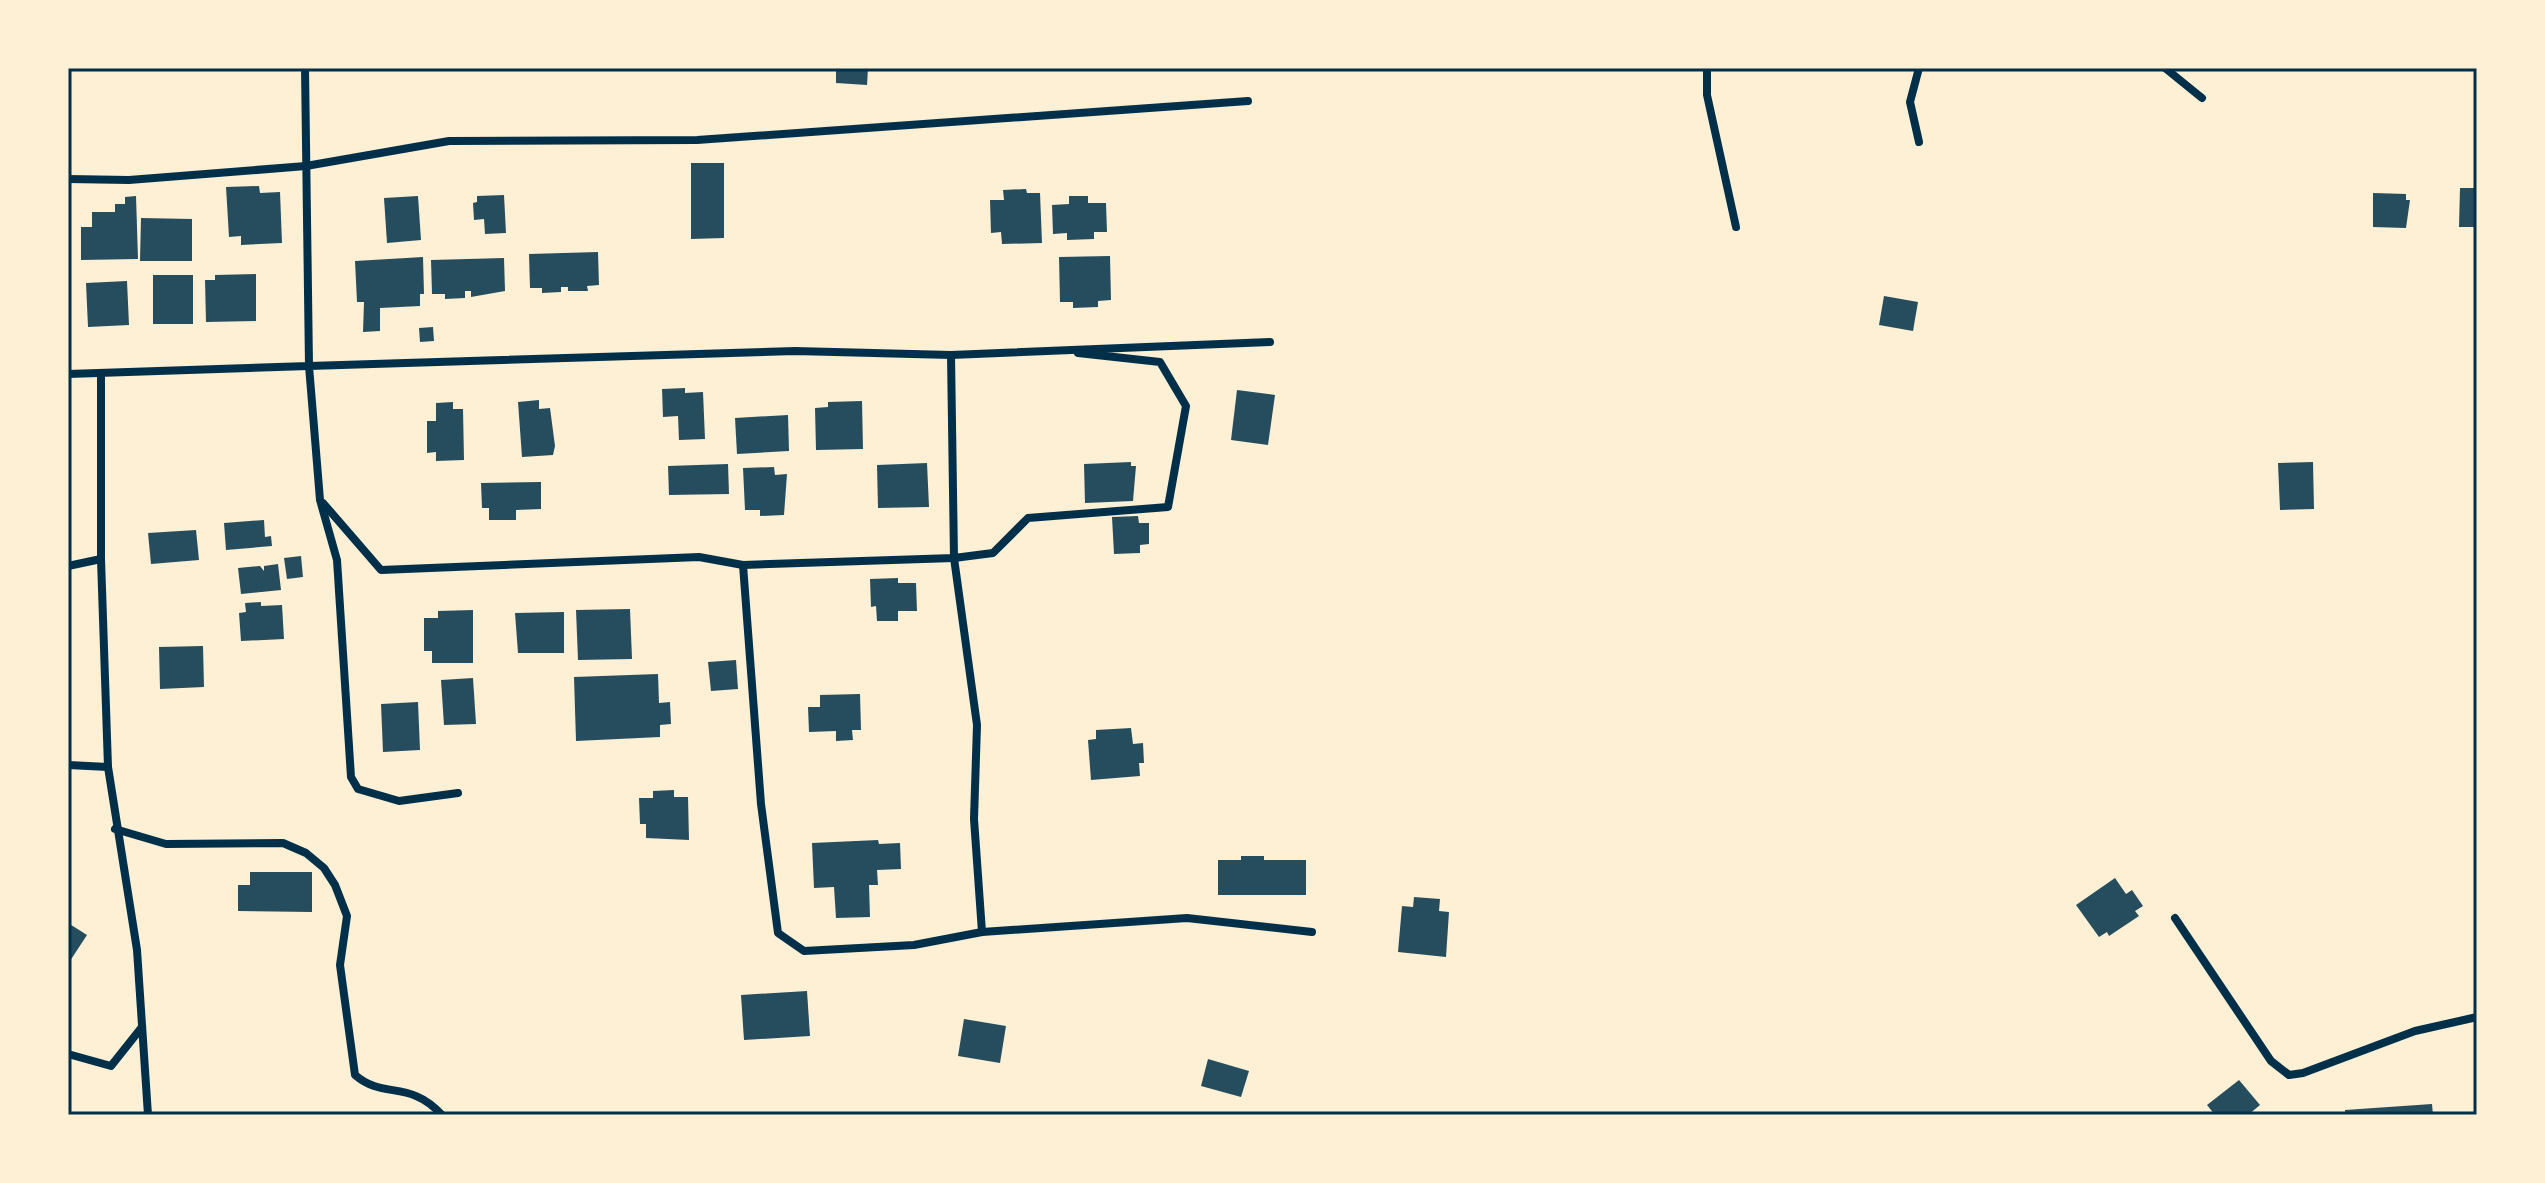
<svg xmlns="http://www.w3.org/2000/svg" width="2545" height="1183" viewBox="0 0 2545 1183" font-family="'IBM Plex Sans',sans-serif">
<rect width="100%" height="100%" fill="#fdf0d5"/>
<g fill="#264d5e">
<polygon points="836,68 868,68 867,85 836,83"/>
<polygon points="691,163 724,163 724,238 691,239"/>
<polygon points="259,186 260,193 280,192 282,243 241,245 241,236 229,237 226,187"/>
<polygon points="2460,188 2477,188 2477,227 2459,227"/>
<polygon points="1026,189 1027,193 1040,193 1042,243 1002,244 1001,232 991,233 990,200 1004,200 1003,190"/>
<polygon points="2373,193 2406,194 2406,200 2410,200 2406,228 2373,227"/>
<polygon points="504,195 506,233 485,234 484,219 474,220 473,203 477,202 477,196"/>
<polygon points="136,196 138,259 81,260 81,227 92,227 92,212 115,212 115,204 125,204 125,197"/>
<polygon points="418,196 421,240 387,243 384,198"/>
<polygon points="1069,196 1088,196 1088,203 1106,203 1107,232 1094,232 1094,239 1067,240 1067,233 1053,234 1052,205 1069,204"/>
<polygon points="141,218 192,219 192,261 140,261"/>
<polygon points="598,252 599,285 587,286 588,291 568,291 568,287 561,287 561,292 542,293 542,288 530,288 529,254"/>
<polygon points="1110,256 1111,300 1098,301 1098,307 1073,308 1073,302 1060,302 1059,257"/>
<polygon points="423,257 424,294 420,294 420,306 380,308 380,331 363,332 364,302 357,302 355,261"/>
<polygon points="504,258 505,291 471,297 471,291 465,291 465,298 445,299 445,294 432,294 431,260"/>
<polygon points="256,274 256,321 206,322 205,280 215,280 215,275"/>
<rect x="153" y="275" width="40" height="49"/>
<polygon points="127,281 129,325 88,327 86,283"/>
<polygon points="1884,296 1918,302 1913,331 1879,325"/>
<polygon points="433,327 434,341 420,342 419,328"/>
<polygon points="685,388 685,393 703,392 705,439 679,440 678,416 663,417 662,389"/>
<polygon points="1237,390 1275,395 1268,445 1231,440"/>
<polygon points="539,400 539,409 550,408 555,446 553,455 522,457 518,402"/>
<polygon points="862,401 863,449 816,450 815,408 828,407 828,402"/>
<polygon points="453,402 453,409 463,409 464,460 436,461 436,452 427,453 427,421 436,421 436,403"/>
<polygon points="788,415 789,451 737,454 735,418"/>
<polygon points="1131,462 1131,466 1136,466 1133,501 1085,503 1084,464"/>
<polygon points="2313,462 2314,509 2280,510 2278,463"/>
<polygon points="927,463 929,507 878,508 877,465"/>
<polygon points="728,464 729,494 669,495 668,466"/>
<polygon points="774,467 775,475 787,474 784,515 760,516 760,510 745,510 743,468"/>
<polygon points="541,482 541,509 516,510 516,520 489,520 489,508 482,508 481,483"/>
<polygon points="1138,516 1139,523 1149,523 1149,544 1140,545 1140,553 1114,554 1112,517"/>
<polygon points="264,520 265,537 271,536 272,546 226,550 224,523"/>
<polygon points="196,530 199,560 151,564 148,533"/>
<polygon points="301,556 303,577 287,579 284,558"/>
<polygon points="278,564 281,590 241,594 238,568 260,566 264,571 264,566"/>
<polygon points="898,578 898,583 916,583 917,611 898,611 898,621 877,621 876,606 871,607 870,579"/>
<polygon points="261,602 261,606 282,605 284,639 241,641 239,613 246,612 245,603"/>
<polygon points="630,609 632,659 578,660 576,610"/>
<polygon points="473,610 473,663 432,663 432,651 424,651 424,618 438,618 438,611"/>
<polygon points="564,612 564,653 518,653 515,613"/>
<polygon points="203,646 204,687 160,689 159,647"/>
<polygon points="736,660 738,689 711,691 708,662"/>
<polygon points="658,674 659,703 670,702 671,724 660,725 660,737 576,741 574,677"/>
<polygon points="473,678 476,724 444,725 441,680"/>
<polygon points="860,694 861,730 852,730 853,740 836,741 836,731 809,732 808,707 820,707 820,695"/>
<polygon points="418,702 420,750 383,752 381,704"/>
<polygon points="1131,728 1133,744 1143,743 1144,763 1139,763 1140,776 1091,780 1088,740 1096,739 1096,730"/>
<polygon points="674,790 674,797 688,797 689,840 646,838 646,824 640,824 639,798 653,798 653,791"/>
<polygon points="878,840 879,844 900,843 901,869 877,870 878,885 869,885 870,917 836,918 834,887 814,888 812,843"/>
<polygon points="1241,856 1264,856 1264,860 1306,860 1306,895 1218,895 1218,860 1241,860"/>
<polygon points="250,872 312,872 312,912 238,911 238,885 250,885"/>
<polygon points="2115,878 2126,894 2132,890 2143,906 2135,911 2139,916 2109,936 2107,932 2099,937 2076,905"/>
<polygon points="1414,897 1440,899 1439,911 1449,912 1446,957 1398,952 1402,906 1413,907"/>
<polygon points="68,923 87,935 68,964"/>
<polygon points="807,991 810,1036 744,1040 741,995"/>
<polygon points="964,1019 1006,1026 1000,1063 958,1056"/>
<polygon points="1208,1059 1249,1071 1241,1097 1201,1086"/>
<polygon points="2239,1080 2260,1105 2248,1115 2215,1115 2207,1105"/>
<polygon points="2432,1104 2433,1115 2345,1115 2345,1110"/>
</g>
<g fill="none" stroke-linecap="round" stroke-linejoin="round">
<g stroke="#003049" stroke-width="8">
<polyline points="1707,68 1707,95 1736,227"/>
<polyline points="2165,68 2202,98"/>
<polyline points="1919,142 1910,102 1919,68"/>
<polyline points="68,179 129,180 306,166 449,141 697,140 1248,101"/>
<polyline points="951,355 954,558 977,725 974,819 982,932"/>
<polyline points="101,373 101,559 108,767 137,950 148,1115"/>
<polyline points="68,374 309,366 305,68"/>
<polyline points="323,503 381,570 699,557 743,565 954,558 993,553 1028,518 1168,507 1186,406 1160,362 1078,353"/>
<polyline points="743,565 761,804 778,933 804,951 914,945 982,932 1187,918 1312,932"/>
<polyline points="68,566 101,559"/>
<polyline points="68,765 108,767"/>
<polyline points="458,793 399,801 358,789 351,777 337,560 320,500 309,366 795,351 951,355 1270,342"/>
<path d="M115 829 166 844 283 843 306 853 324 868 335 885 347 916 340 965 355 1075C384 1100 409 1079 442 1115"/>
<polyline points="2175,918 2271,1061 2289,1075 2303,1073 2415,1031 2477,1017"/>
<polyline points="68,1054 111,1066 142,1027"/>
</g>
</g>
<rect width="2545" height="1183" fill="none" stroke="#fdf0d5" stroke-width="140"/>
<rect x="70" y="70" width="2405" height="1043" fill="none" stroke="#003049" stroke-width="3"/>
</svg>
